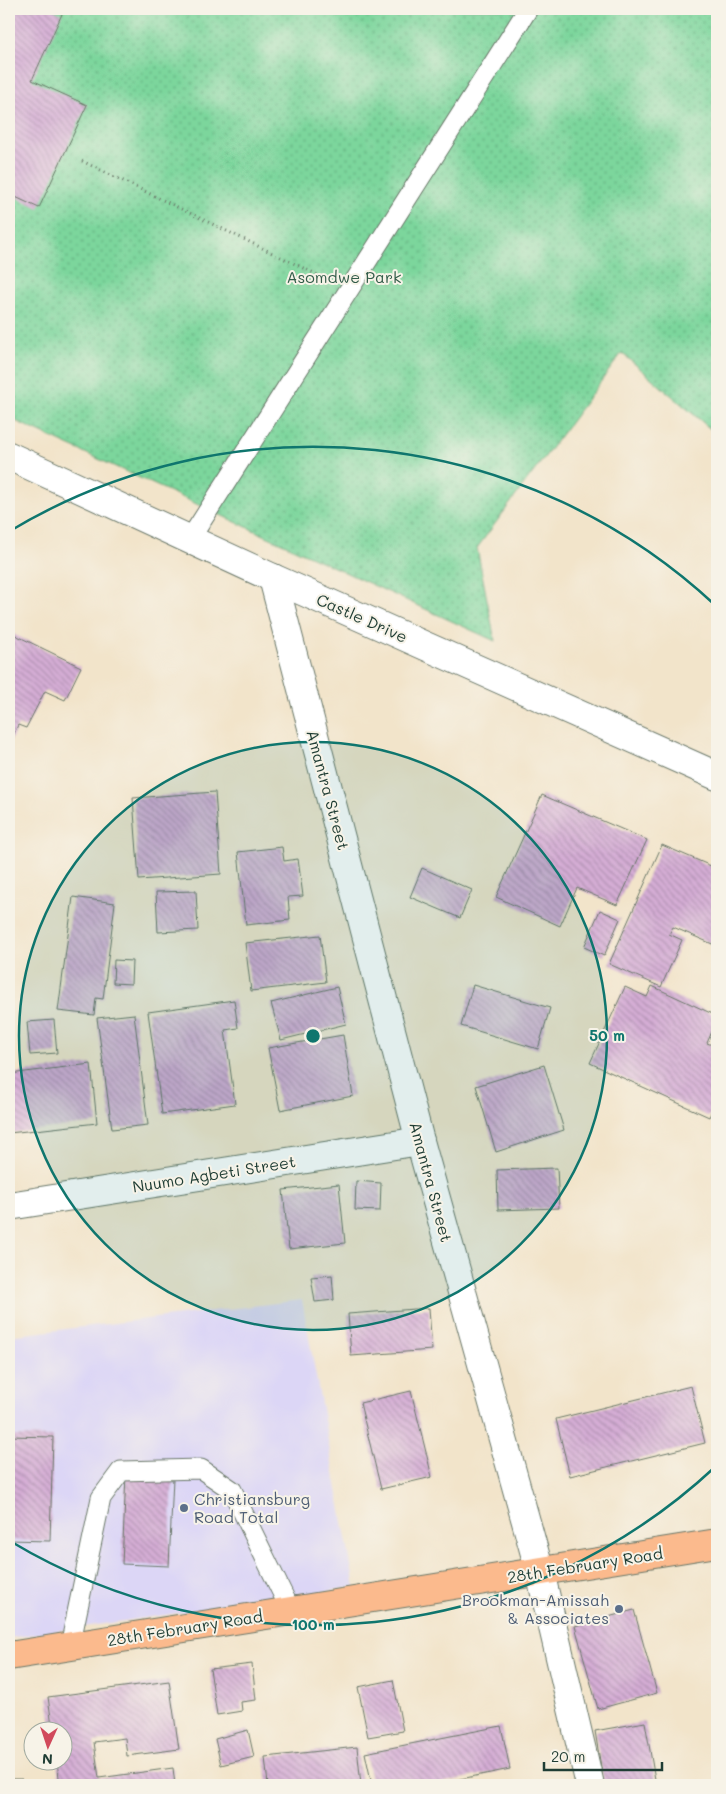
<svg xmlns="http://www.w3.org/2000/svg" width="726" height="1794" viewBox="0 0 726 1794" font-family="Mali,sans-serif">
<defs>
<pattern id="green-dots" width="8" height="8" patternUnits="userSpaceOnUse" patternTransform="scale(1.25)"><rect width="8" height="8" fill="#7cd69c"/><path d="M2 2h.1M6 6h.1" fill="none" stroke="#65af80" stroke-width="1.8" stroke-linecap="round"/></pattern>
<pattern id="building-back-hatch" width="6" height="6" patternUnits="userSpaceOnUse" patternTransform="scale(1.25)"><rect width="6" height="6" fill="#d5add5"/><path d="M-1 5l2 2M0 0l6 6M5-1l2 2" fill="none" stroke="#ac8eae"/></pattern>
</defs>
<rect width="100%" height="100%" fill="#f7f3e8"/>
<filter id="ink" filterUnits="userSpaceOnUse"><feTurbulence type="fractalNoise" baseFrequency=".02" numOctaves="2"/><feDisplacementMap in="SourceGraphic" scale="10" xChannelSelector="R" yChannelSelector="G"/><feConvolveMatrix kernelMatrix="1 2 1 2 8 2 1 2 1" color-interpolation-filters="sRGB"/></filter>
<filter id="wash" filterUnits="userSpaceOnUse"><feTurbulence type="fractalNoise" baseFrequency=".0096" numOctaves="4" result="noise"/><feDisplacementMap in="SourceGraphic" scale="20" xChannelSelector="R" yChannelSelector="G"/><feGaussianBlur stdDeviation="1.12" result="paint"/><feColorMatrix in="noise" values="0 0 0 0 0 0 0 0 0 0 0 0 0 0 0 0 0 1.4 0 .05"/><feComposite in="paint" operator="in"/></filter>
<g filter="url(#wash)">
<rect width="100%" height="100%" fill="#f2e4ca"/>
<polygon fill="#dcd6f6" points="302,1300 355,1587 9,1638 9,1336"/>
<polygon fill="url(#green-dots)" stroke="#4e8a68" points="9,9 717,9 717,428 714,432 622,353 477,548 495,641 9,418"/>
<g id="blocks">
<g fill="url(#building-back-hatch)">
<polygon points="9,9 52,9 62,14 32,80 87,105 39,208 9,194"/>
<polygon points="9,632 81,667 65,700 45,691 26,728 18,725 9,744"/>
<polygon points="215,792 221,874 139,880 133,798"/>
<polygon points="542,795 647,840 617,905 577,888 560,926 496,897"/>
<polygon points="662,845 711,866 712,862 717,864 717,946 673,927 669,934 682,940 661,987 609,964"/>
<polygon points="282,847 284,861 298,859 303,896 288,897 290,920 246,925 238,852"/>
<polygon points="422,868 472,890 460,918 410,897"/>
<polygon points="196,891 198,930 158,932 156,892"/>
<polygon points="73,897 115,903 103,999 96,998 94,1015 58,1011"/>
<polygon points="600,910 620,919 604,956 584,947"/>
<polygon points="320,935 326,982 251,991 245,943"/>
<polygon points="114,960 132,961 131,984 113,983"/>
<polygon points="473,985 550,1008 538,1049 461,1026"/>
<polygon points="652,986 717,1016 717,1020 707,1043 717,1047 717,1100 709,1117 590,1063 625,987 647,997"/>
<polygon points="337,987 346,1024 281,1040 271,1003"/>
<polygon points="234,1000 238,1028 225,1030 235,1104 162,1114 148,1012"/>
<polygon points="134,1014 148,1125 112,1129 97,1018"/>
<polygon points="54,1020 57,1053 30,1055 27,1022"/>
<polygon points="343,1035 353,1096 280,1110 268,1048"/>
<polygon points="91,1064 97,1123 9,1133 9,1074"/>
<polygon points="544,1065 564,1130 496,1152 476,1086"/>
<polygon points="557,1168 559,1208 498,1210 497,1170"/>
<polygon points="356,1181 381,1183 380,1211 355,1210"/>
<polygon points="339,1184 345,1243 289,1249 283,1190"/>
<polygon points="332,1275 334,1300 315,1302 311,1277"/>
<polygon points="429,1308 432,1350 351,1356 348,1314"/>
<polygon points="691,1386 705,1443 570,1476 556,1419"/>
<polygon points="411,1391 432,1477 381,1489 360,1403"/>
<polygon points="9,1436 53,1437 50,1541 9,1540"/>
<polygon points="126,1475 173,1478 169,1566 122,1564"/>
<polygon points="634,1610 657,1693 598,1709 575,1626"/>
<polygon points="252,1664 256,1700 241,1702 242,1711 217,1715 210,1669"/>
<polygon points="393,1680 403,1731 368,1737 358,1687"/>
<polygon points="169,1681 179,1749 127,1756 125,1738 94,1742 99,1778 173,1768 175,1785 60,1785 57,1762 62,1762 62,1732 53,1732 48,1697"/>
<polygon points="645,1722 656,1785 604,1785 595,1731"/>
<polygon points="501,1726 510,1769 431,1785 372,1785 365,1753"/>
<polygon points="248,1730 254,1757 221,1765 215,1739"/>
<polygon points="357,1747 361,1785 268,1785 265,1757"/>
<polygon points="9,1779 22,1779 21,1785 9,1785"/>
</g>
</g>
</g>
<g filter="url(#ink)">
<use href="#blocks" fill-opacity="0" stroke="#697768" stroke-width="1"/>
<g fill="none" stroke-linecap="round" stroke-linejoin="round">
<g stroke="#697768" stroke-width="21">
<g id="service">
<polyline points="190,539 528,9"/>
<polyline points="70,1646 101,1498 121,1471 201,1469 232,1490 291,1611"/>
</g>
</g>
<g stroke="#697768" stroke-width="30">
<g id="minor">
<polyline points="9,456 273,578 717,776"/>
<polyline points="273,578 420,1141 540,1572 590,1785"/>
<polyline points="9,1206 420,1141"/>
</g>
</g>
<g stroke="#697768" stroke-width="30">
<polyline id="primary" points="9,1656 717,1543"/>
</g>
<polyline stroke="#697768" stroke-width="3" stroke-dasharray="1 4" stroke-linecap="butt" points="82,161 322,277"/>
<use href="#service" stroke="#fff" stroke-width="19"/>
<use href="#minor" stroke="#fff" stroke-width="28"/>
<use href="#primary" stroke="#fbba8d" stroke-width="28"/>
</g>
</g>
<circle cx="313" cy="1036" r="294" fill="#0f766e" fill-opacity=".12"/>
<g fill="none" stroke="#0f766e" stroke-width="2.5">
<circle cx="313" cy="1036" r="294"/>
<path d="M715 1467A589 589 0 0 1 10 1541M10 531A589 589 0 0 1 715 605"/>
</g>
<g fill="#5c6f8a" stroke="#f7f3e8" stroke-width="2">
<circle cx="184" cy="1508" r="5"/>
<circle cx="619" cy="1609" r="5"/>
</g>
<g text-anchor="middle" stroke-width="4" stroke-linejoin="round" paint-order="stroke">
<g font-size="16" fill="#325c49" stroke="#f7f3e8">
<text x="344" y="283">Asomdwe Park</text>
</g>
<g font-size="16" fill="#1f3d34" stroke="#f7f3e8">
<text transform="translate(362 618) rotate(24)" y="6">Castle Drive</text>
<text transform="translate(328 790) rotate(75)" y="6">Amantra Street</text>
<text transform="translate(214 1174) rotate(-9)" y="6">Nuumo Agbeti Street</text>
<text transform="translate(431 1182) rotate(75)" y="6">Amantra Street</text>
<text transform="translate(585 1565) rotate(-9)" y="6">28th February Road</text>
<text transform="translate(185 1628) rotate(-9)" y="6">28th February Road</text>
</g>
<g font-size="16" fill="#4e5e75" stroke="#f7f3e8" text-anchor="start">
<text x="194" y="1505">Christiansburg<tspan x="194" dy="18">Road Total</tspan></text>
<text x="609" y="1606" text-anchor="end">Brookman-Amissah<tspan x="609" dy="18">&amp; Associates</tspan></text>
</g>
</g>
<circle cx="313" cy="1036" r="8" fill="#0f766e" stroke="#f7f3e8" stroke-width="2.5"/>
<g font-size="15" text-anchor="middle" font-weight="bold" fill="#0f766e" stroke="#f7f3e8" stroke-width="4" stroke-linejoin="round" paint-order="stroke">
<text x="607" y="1041">50 m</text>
<text x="313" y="1630">100 m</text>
</g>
<rect width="726" height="1794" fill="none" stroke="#f7f3e8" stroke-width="30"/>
<g transform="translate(48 1746) rotate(183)"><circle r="24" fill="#f7f3e8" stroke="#a1aaa0"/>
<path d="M0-4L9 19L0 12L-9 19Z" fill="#d1495b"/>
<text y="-8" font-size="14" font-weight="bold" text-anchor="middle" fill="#1f3d34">N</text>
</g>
<path d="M544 1762v8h118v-8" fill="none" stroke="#1f3d34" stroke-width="2.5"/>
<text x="551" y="1762" font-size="15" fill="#1f3d34" stroke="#f7f3e8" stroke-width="4" paint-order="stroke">20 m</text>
</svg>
